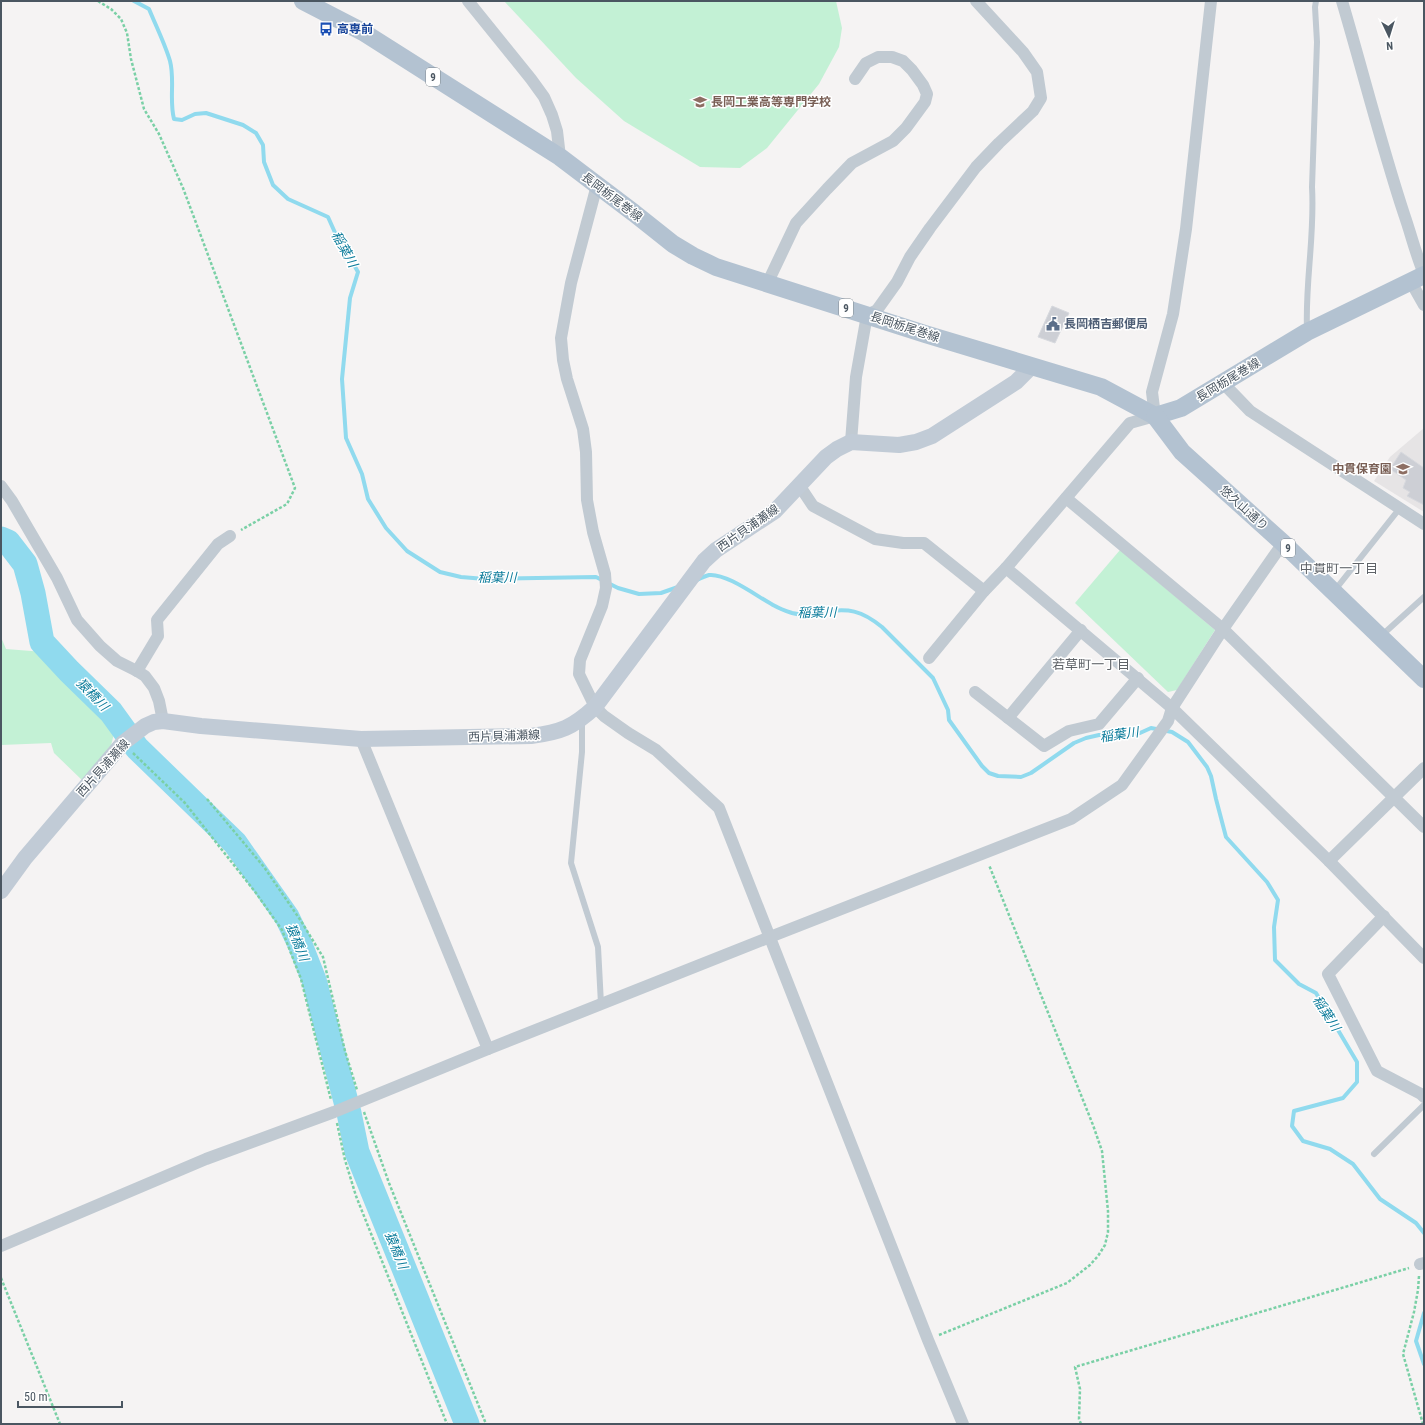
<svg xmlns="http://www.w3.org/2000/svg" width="1425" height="1425" viewBox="0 0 1425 1425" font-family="'Roboto Condensed','Noto Sans JP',sans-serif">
<rect width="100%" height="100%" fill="#f5f3f3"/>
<polygon fill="#e6e4e5" points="1424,428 1424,512 1374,481 1390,457"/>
<g fill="#c3f1d5">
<polygon points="504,1 836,1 842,28 839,47 819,84 767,148 740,168 700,167 624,121 576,78"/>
<polygon points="1120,550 1215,630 1177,690 1168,692 1075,603"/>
<polygon points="1,637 6,649 44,652 115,729 111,746 83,781 54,753 51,743 1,745"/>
</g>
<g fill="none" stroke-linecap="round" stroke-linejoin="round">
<g stroke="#90daee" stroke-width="4">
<path d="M134 1 149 9C156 26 165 44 170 61 175 80 169 100 174 119L182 120 195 114 206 113 243 125 256 133 263 145 264 162 273 185 288 199 328 217 341 246 350 258 358 272 350 298 342 379 346 438 362 474 368 499 386 528 407 551 440 572 461 577 485 579 596 577 618 588 639 594 661 593 678 587"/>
<path d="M697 580C701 578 705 576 709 575 727 573 759 598 775 606 780 609 786 611 792 613 803 616 812 614 822 612 849 608 861 610 882 627L933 678 948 710 949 720 982 766 989 773 998 776 1021 777 1031 773 1074 743 1086 738 1099 735H1128L1140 733 1151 728 1172 732 1188 742 1207 767 1211 776 1216 799 1226 837 1267 882 1278 900 1274 927 1275 960 1299 984 1316 993 1357 1062V1082L1343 1098 1294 1111 1292 1126 1303 1141 1330 1149 1353 1164 1380 1199 1416 1223 1424 1233"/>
<polyline points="1424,1313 1416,1341 1424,1364"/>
</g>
<polyline stroke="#90daee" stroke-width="25" points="1,539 8,542 25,564 33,593 42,642 69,671 111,712 137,748 235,843 287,917 299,942 314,980 349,1113 357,1152 467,1424"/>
</g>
<g fill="#cdcfd5" stroke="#d7d9de">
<polygon points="1052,306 1069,313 1055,343 1038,337"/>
<polygon points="1401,452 1424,468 1424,505 1407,496 1410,492 1403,488 1406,480 1390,469"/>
</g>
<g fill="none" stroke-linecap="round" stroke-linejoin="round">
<g stroke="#7ad0a6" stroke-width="2.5" stroke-dasharray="3 2" stroke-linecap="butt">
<polyline points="98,1 111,9 121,19 127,33 131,59 144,109 159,134 183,188 295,488 287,504 241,530"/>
<polyline points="133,753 185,803 256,893 282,930 301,979 331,1100"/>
<polyline points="207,799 264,867 301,921 323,957 345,1051 357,1090"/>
<polyline points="364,1112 389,1183 486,1424"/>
<polyline points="337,1123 345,1160 356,1196 447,1424"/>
<polyline points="1419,1276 1418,1290 1414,1312 1403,1354 1423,1424"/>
<polyline points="1,1278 60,1424"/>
<polyline points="939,1335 1067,1283 1090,1265 1098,1256 1105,1245 1108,1232 1108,1211 1102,1151 1093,1125 989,865"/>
<polyline points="1081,1424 1079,1419 1080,1389 1075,1367 1409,1268"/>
</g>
<g stroke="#c1cad2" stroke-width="6">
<path d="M1307 330C1305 282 1315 235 1312 187L1317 42 1315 7 1316 1"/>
<polyline points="1335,590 1400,508"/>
<polyline points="1381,636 1424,597"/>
<polyline points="582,720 582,752 571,863 598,947 601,1004"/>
<polyline points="1374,1154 1424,1105"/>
</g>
<g stroke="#c1cad2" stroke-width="12">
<polyline points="468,1 531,79 544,97 552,115 557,131 560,157"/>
<polyline points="1211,1 1186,229 1173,314 1152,392 1155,416 1130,423 1006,568 1172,708 1329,861 1424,958"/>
<path d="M1342 1C1363 72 1381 144 1404 214 1411 234 1416 255 1424 274"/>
<polyline points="597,185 571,283 561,338 563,360 567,379 583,429 586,452 587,500 593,532 605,574 606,588 602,606 580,660 579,674 595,707 604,716 628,733 656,750 719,808 928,1340 963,1424"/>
<polyline points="768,282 796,223 827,189 852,163 893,141 906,128 925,102 927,94 923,85 912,70 903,61 892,57 878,57 866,63 855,79"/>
<polyline points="1411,282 1424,305"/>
<polyline points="1223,383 1250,411 1424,524"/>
<polyline points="851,442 856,377 867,315 877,310 897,282 910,257 930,228 976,167 999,143 1033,111 1041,98 1037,72 1023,52 976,1"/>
<polyline points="799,485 813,506 875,539 903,543 924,543 984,591 1006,568"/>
<polyline points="1,486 12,501 57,578 77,620 100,646 117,661 137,671 145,676 154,688 159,701 163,721"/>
<polyline points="1066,498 1223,629 1424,827"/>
<polyline points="929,658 984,591"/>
<polyline points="137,671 158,636 157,620 218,544 230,536"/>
<polyline points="975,692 1044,746 1069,731 1099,724 1138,678"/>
<polyline points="1008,718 1081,630"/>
<polyline points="361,739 488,1049"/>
<polyline points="1329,861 1424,768"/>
<polyline points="1384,916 1328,974 1377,1071 1421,1094 1424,1097"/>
<polyline points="1,1246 206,1159 334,1112 488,1049 770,937 1071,819 1122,785 1168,721 1172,708 1223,629 1283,543"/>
<polyline points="1420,1264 1424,1263"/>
</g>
<path stroke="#c1cbd6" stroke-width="16" d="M1 891 25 858 123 743 145 726 154 722 163 721 201 726 361 739 531 736C561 732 572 728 595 707L704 561 716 550 775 511 826 457 837 449 851 442 899 445 916 442 932 436 1016 382 1032 366"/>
<g stroke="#b3c2d1" stroke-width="18">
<polyline points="303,1 363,32 560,157 634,213 673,244 693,256 716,267 925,334 1101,387 1155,416 1181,408 1307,332 1424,275"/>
<polyline points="1155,416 1182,452 1283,543 1424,679"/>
</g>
</g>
<defs>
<g id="bus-bare" transform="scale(1.08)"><path d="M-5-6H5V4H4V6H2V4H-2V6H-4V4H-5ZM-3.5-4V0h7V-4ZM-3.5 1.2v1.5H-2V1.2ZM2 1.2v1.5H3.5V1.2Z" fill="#1a4fb4" stroke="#fff" stroke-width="2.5" paint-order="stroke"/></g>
<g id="university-bare" transform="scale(1.08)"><path d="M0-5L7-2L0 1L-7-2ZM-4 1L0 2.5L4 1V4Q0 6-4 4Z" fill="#8d6e63" stroke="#fff" stroke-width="2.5" paint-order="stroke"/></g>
<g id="civic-bare" transform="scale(1.08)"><path d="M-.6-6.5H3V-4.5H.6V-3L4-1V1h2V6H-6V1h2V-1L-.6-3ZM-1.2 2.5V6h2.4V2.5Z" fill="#5c6f8a" stroke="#fff" stroke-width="2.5" paint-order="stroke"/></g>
<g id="school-bare" transform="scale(1.08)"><path d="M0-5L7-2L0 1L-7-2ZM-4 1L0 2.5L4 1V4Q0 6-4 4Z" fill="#8d6e63" stroke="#fff" stroke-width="2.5" paint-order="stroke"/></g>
</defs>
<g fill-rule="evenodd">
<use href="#bus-bare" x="326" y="29"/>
<use href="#university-bare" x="700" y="102"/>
<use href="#civic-bare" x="1053" y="324"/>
<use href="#school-bare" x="1403" y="469"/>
</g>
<g text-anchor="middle" stroke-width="3" stroke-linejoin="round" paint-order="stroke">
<g fill="#fff" stroke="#808990" stroke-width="1">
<rect x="426" y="68" width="14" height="18" rx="3"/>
<rect x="839" y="299" width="14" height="18" rx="3"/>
<rect x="1281" y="539" width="14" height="18" rx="3"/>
</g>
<g font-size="11" font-weight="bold" fill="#4a5661">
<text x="433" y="81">9</text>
<text x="846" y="312">9</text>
<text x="1288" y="552">9</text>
</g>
<g font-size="12" font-weight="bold" fill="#164399" stroke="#fff" text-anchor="start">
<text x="337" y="33">高専前</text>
</g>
<g font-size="12" font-weight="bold" fill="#785e54" stroke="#fff" text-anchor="start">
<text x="711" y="106">長岡工業高等専門学校</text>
<text x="1392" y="473" text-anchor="end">中貫保育園</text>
</g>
<g font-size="12" fill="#4a5661" stroke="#fff">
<text transform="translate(612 197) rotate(37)" y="4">長岡栃尾巻線</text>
<text transform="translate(905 327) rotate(18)" y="4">長岡栃尾巻線</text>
<text transform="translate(1228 380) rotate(-31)" y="4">長岡栃尾巻線</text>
<text transform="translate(1244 508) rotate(42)" y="4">悠久山通り</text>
<text transform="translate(748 528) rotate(-35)" y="4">西片貝浦瀬線</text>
<text transform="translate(504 736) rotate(-2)" y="4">西片貝浦瀬線</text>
<text transform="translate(103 768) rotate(-48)" y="4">西片貝浦瀬線</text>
</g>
<g font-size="12" font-weight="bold" fill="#4e5e75" stroke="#fff" text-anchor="start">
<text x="1064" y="328">長岡栖吉郵便局</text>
</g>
<g font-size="13" font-style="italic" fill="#0c7c9b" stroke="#fff">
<text transform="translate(345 249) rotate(61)" y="5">稲葉川</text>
<text x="497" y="582">稲葉川</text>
<text transform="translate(817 612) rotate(-1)" y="5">稲葉川</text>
<text transform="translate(93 694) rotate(46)" y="5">猿橋川</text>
<text transform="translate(1119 734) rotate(-8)" y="5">稲葉川</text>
<text transform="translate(298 942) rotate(68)" y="5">猿橋川</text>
<text transform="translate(1327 1013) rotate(57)" y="5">稲葉川</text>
<text transform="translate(397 1250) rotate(68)" y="5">猿橋川</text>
</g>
<g font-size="13" fill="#5f6368" stroke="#fff">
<text x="1339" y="573">中貫町一丁目</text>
<text x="1091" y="669">若草町一丁目</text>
</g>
</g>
<rect width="1425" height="1425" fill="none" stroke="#4a5661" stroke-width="4"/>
<g transform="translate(1389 36) rotate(176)" stroke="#ffffff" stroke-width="3" paint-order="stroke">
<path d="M0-3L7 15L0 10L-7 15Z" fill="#4a5661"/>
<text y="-6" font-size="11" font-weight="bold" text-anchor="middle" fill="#4a5661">N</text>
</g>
<path d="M18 1401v6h104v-6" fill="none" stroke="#4a5661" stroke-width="2"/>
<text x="24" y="1401" font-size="12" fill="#4a5661" stroke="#ffffff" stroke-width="3" paint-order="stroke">50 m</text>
</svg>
